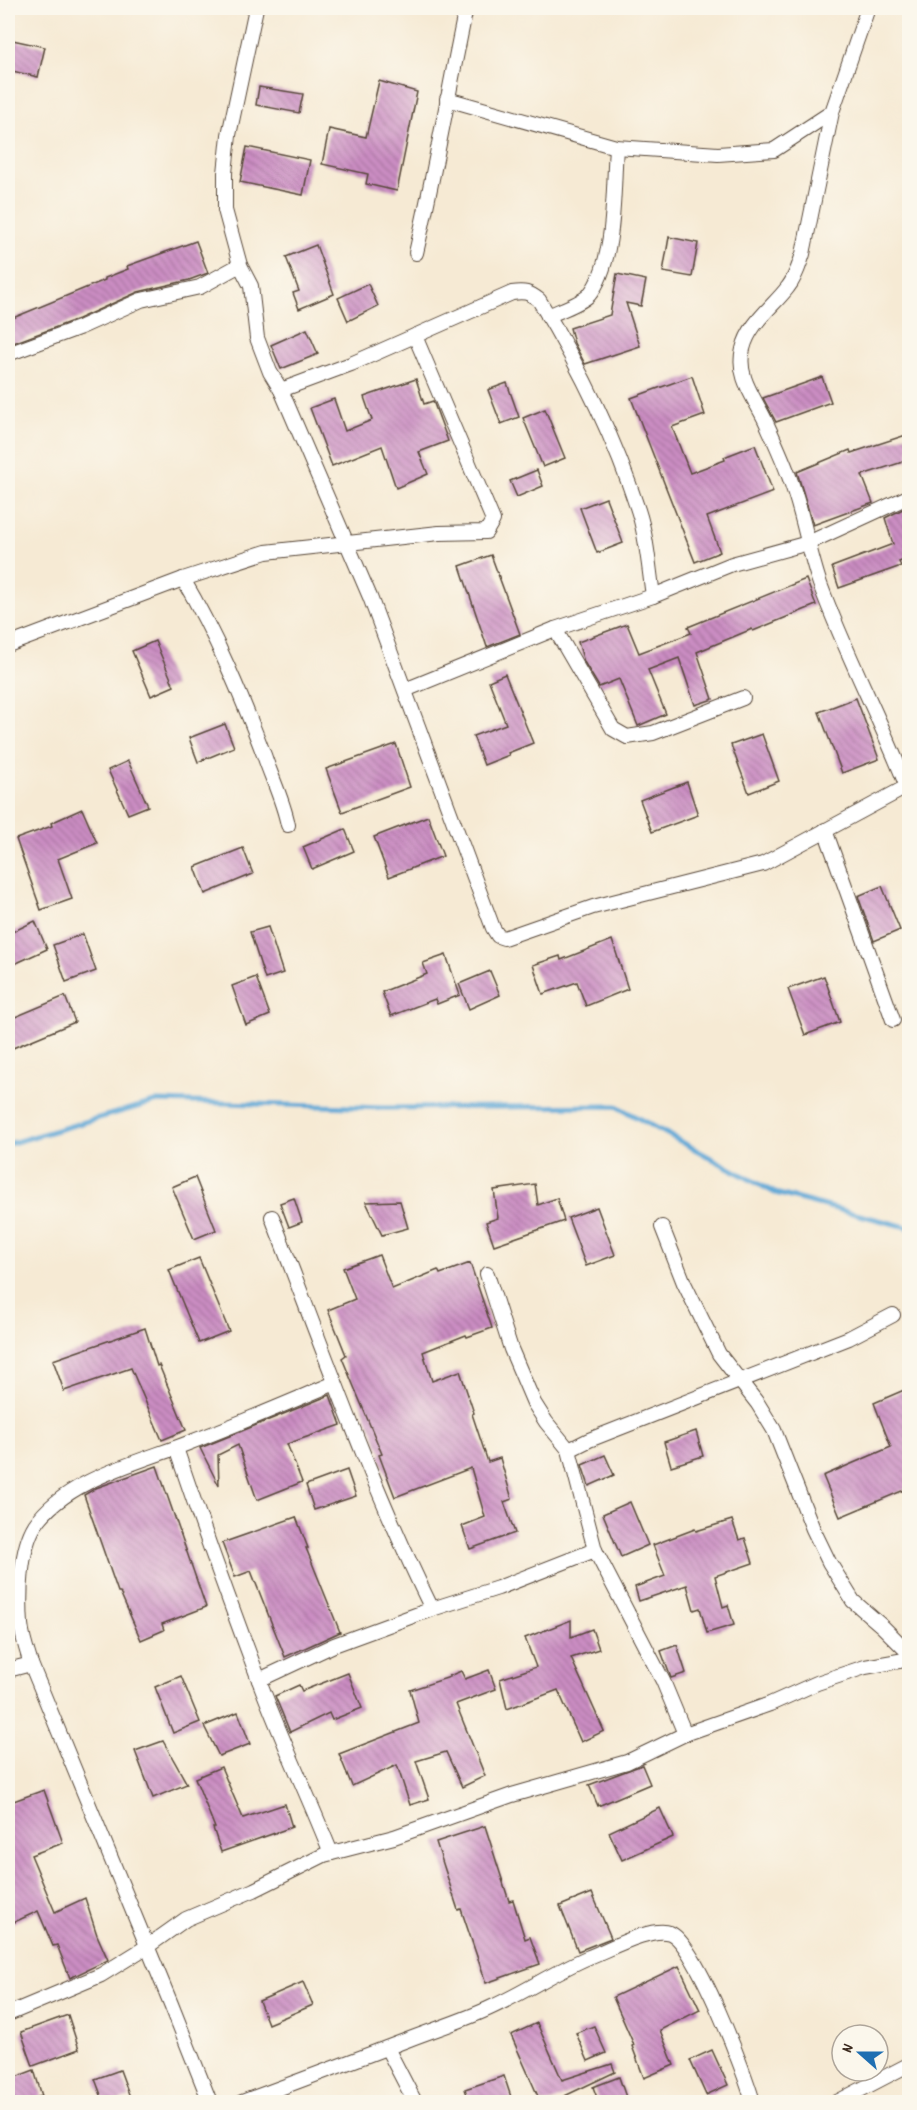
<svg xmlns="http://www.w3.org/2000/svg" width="917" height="2110" viewBox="0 0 917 2110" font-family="Dekko,sans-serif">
<defs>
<pattern id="building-back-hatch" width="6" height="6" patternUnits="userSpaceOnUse" patternTransform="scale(1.5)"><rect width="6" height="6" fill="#cb8dc3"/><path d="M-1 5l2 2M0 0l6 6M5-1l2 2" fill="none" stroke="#a6739e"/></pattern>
</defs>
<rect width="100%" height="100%" fill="#fbf7ec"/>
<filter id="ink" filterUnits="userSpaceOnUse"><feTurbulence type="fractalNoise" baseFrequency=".0167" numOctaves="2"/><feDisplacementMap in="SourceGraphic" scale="12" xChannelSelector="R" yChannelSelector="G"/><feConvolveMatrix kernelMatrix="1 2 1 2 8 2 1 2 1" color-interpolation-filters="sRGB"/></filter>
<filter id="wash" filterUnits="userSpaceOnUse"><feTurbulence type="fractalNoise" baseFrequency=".008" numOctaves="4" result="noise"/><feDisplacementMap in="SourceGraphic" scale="24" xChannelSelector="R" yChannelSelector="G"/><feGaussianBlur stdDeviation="1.35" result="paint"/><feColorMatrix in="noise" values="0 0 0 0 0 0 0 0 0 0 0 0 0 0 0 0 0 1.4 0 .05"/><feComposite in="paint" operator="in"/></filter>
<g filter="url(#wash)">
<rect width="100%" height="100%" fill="#f6ead4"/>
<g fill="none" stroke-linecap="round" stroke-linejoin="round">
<polyline stroke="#5fa7d6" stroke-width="5" points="8,1144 158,1101 385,1108 616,1106 775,1193 910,1228"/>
</g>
<g id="blocks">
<g fill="url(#building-back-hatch)">
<polygon points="8,39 45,47 38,77 8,70"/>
<polygon points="379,81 417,92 397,191 366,184 368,174 322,164 329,129 366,137"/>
<polygon points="259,87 303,94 299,113 256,105"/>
<polygon points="247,147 310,160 303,195 240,182"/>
<polygon points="669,237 698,243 692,277 663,272"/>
<polygon points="196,241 208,273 189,280 138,292 78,319 8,345 8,320 105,280 105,278 128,269 127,266"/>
<polygon points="316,245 334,294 299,309 293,293 299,291 286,257"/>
<polygon points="617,274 646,280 641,306 626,303 640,346 585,364 574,343 570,328 610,315"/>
<polygon points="368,284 378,306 348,321 338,298"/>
<polygon points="307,329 318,354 281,369 271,345"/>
<polygon points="692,376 705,415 672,427 690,473 725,460 724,457 755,445 773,492 707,517 720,552 695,562 631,398"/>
<polygon points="822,377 831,402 776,422 763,398"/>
<polygon points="416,379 424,404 433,401 448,441 419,452 428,474 396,488 382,446 332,466 310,408 334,399 345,431 372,420 364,397"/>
<polygon points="507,383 519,417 501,424 488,390"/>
<polygon points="545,409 565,458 543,467 523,418"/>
<polygon points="909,434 909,460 862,475 873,503 813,525 797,472 850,450 851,453"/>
<polygon points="537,470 543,486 517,497 510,481"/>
<polygon points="606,498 623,543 597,553 580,508"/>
<polygon points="909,506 909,558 899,562 901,566 839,588 832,567 893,544 885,518"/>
<polygon points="491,555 520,634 487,647 460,566"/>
<polygon points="806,579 816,605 753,631 752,629 697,652 713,699 695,705 679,658 648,670 666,714 638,726 619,679 599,687 584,662 578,642 627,624 639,653 691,633 688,627"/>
<polygon points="155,641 174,686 151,696 132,651"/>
<polygon points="505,674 533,743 508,753 509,755 484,765 473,736 506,724 489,681"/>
<polygon points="856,698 879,759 842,773 819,712"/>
<polygon points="225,724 234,747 198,762 189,738"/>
<polygon points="762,734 779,781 749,793 731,745"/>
<polygon points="396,744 410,787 342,812 326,769"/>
<polygon points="128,761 148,806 128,814 108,770"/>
<polygon points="687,782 698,815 652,832 640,800"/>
<polygon points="82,809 97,843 58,859 72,899 41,910 16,839 52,826 51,823"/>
<polygon points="428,816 443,856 389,877 374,837"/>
<polygon points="345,829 354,851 312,869 303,847"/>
<polygon points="243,848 253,874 205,894 195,867"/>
<polygon points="882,886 900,930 874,941 858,896"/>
<polygon points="35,921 47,949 8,967 8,934"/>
<polygon points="268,927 283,973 265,979 250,932"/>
<polygon points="83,934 96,971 66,982 53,945"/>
<polygon points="612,940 628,989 586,1006 577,982 543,994 533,965 560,956 561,960"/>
<polygon points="446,955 460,995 437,1004 435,999 391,1016 382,992 427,974 423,963"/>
<polygon points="490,971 500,995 469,1009 459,984"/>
<polygon points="824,976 840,1022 805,1035 788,989"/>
<polygon points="256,977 270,1015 246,1025 232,986"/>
<polygon points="65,996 75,1022 8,1050 8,1020"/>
<polygon points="195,1177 216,1230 194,1239 172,1187"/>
<polygon points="535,1184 538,1205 557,1198 564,1221 494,1245 486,1222 498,1218 494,1190"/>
<polygon points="294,1198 302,1222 289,1227 280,1203"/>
<polygon points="400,1201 408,1228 382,1235 366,1202"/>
<polygon points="597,1207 615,1255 586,1266 568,1218"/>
<polygon points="379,1255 392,1289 438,1270 440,1274 470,1263 492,1328 467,1337 466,1335 423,1352 432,1381 460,1371 474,1413 472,1414 488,1462 500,1458 512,1499 504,1502 515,1533 470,1549 462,1526 485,1517 471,1468 395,1497 379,1455 382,1454 342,1358 346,1355 328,1310 355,1299 343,1268"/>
<polygon points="199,1258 229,1331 199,1343 169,1270"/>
<polygon points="145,1328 157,1366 159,1365 186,1430 162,1440 131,1368 64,1391 53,1360"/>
<polygon points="904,1390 909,1403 909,1488 840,1517 823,1476 891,1447 874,1403"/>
<polygon points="330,1395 341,1425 287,1444 302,1482 257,1500 238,1445 218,1455 219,1486 200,1448"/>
<polygon points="696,1431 703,1456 671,1466 664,1442"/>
<polygon points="605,1455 614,1475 589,1486 582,1465"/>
<polygon points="157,1466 206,1607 162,1624 164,1630 141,1640 120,1592 118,1592 84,1495 96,1488"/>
<polygon points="347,1470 356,1496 314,1510 306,1485"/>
<polygon points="630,1502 648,1545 621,1557 603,1514"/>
<polygon points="296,1517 308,1548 306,1548 340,1632 285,1657 251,1571 235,1577 222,1543"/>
<polygon points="732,1520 739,1540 745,1538 753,1563 715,1576 723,1607 728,1605 734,1625 707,1633 700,1608 694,1610 687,1585 639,1601 635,1587 665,1576 653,1545 695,1529 696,1531"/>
<polygon points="571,1620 571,1637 592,1629 599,1649 571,1658 604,1731 581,1742 558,1690 507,1709 500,1679 536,1667 525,1638"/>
<polygon points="677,1645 686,1673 671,1678 661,1651"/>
<polygon points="489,1670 496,1689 456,1704 485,1776 462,1787 446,1752 416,1761 429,1799 410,1805 397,1765 352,1786 339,1754 419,1723 410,1690 450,1677 449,1676 461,1671 465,1679"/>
<polygon points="348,1673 362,1708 332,1720 329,1713 290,1732 275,1696 299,1685 302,1691"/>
<polygon points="181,1676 200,1722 173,1733 155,1687"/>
<polygon points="238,1712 250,1744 219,1756 204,1726"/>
<polygon points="163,1741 187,1784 153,1798 135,1751"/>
<polygon points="642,1765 650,1784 598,1806 589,1785"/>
<polygon points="221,1767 243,1818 285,1804 292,1827 221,1852 213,1828 215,1828 195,1778"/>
<polygon points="44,1790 63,1843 31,1855 55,1912 85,1898 97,1935 108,1960 70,1978 57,1945 53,1946 38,1911 8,1925 8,1803"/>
<polygon points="660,1808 673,1837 622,1860 609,1832"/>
<polygon points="485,1826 509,1901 513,1900 525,1939 530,1937 540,1964 486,1983 461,1909 458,1910 436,1842"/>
<polygon points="592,1893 611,1938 578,1951 560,1906"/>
<polygon points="679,1966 700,2010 660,2030 674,2065 644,2078 632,2046 634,2045 613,1997"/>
<polygon points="303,1982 313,2005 268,2024 259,2001"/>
<polygon points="68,2015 79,2049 33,2066 21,2032"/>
<polygon points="537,2023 562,2080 612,2064 615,2072 550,2103 541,2103 511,2035"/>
<polygon points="594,2026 606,2053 588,2061 576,2033"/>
<polygon points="712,2050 728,2085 706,2095 690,2060"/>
<polygon points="34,2070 42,2096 19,2103 8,2103 8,2080"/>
<polygon points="120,2070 130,2097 113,2103 104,2103 95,2079"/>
<polygon points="504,2076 513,2103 470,2103 465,2089"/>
<polygon points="619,2077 628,2103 599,2103 593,2087"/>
</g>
</g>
</g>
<g filter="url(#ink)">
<use href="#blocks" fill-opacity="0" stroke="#574739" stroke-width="1.5"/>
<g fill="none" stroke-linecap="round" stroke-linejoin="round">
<g stroke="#574739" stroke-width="16">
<g id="street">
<polyline points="256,8 229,135 225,173 225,210 240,265 251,286 257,338 270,372 281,390 370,597 493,928 498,936 504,938 593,907 763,864 910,785"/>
<polyline points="447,99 616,147 718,154 774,150 832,112 868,8"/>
<path d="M832 112 803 254C799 265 796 277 788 287 773 307 749 323 743 349 736 376 754 397 765 420 774 440 783 459 790 479 803 513 808 549 820 584 846 655 882 722 909 792"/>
<path d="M416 253C435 171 449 89 466 8"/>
<path d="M548 316C558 311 582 303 589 295 616 263 613 189 616 147"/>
<polyline points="8,354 81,327 141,300 200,287 240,265"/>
<path d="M281 390 351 364 512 293C524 291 529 292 539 300 579 366 614 436 638 510 647 537 649 568 653 596"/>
<path d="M183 579C216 635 241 695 264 755 272 779 283 800 288 825"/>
<polyline points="555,629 613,729 627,737 653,733 743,698"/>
<polyline points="8,645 183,579 266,552 439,533 486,532 493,520 415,336"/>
<polyline points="405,690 555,629 653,596 732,564 808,543 910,496"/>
<polyline points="825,830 893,1020"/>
<path d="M272 1217C323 1349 370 1483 432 1609"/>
<polyline points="662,1227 684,1283 719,1354 758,1404 774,1430 813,1529 829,1562 853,1601 883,1627 910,1654"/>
<polyline points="487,1274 511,1349 534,1403 546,1422 569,1450 595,1550 663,1681 685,1734"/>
<path d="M176 1448C202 1526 230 1603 259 1680 281 1739 308 1795 331 1853"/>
<polyline points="569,1450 589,1440 849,1338 893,1315"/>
<polyline points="8,1670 31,1664"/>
<polyline points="259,1680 334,1645 432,1609 498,1588 595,1550"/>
<polyline points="8,2014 101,1975 148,1946 186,1919 254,1890 324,1855 394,1837 512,1795 627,1762 685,1734 770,1704 817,1683 865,1667 910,1659"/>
<polyline points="387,2048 415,2102"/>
<path d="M210 2102 171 2004 31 1664C27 1651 22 1637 21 1624 19 1596 20 1549 35 1525 66 1479 141 1462 191 1442 239 1424 287 1403 335 1383"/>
<path d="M242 2102C297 2082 352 2061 407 2040 435 2029 465 2020 492 2007 525 1992 556 1971 589 1957 608 1950 651 1926 670 1933 696 1943 745 2073 753 2102"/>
<polyline points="837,2102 910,2064"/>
</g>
</g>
<use href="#street" stroke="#fff" stroke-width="14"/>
</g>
</g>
<rect width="917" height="2110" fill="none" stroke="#fbf7ec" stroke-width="30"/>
<g transform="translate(860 2053) rotate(291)"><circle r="28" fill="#fbf7ec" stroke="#aea59a" stroke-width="1.5"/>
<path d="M0-4.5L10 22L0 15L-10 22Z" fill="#1f6fb2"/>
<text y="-9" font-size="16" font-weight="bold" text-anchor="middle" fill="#3b2a1e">N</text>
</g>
</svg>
